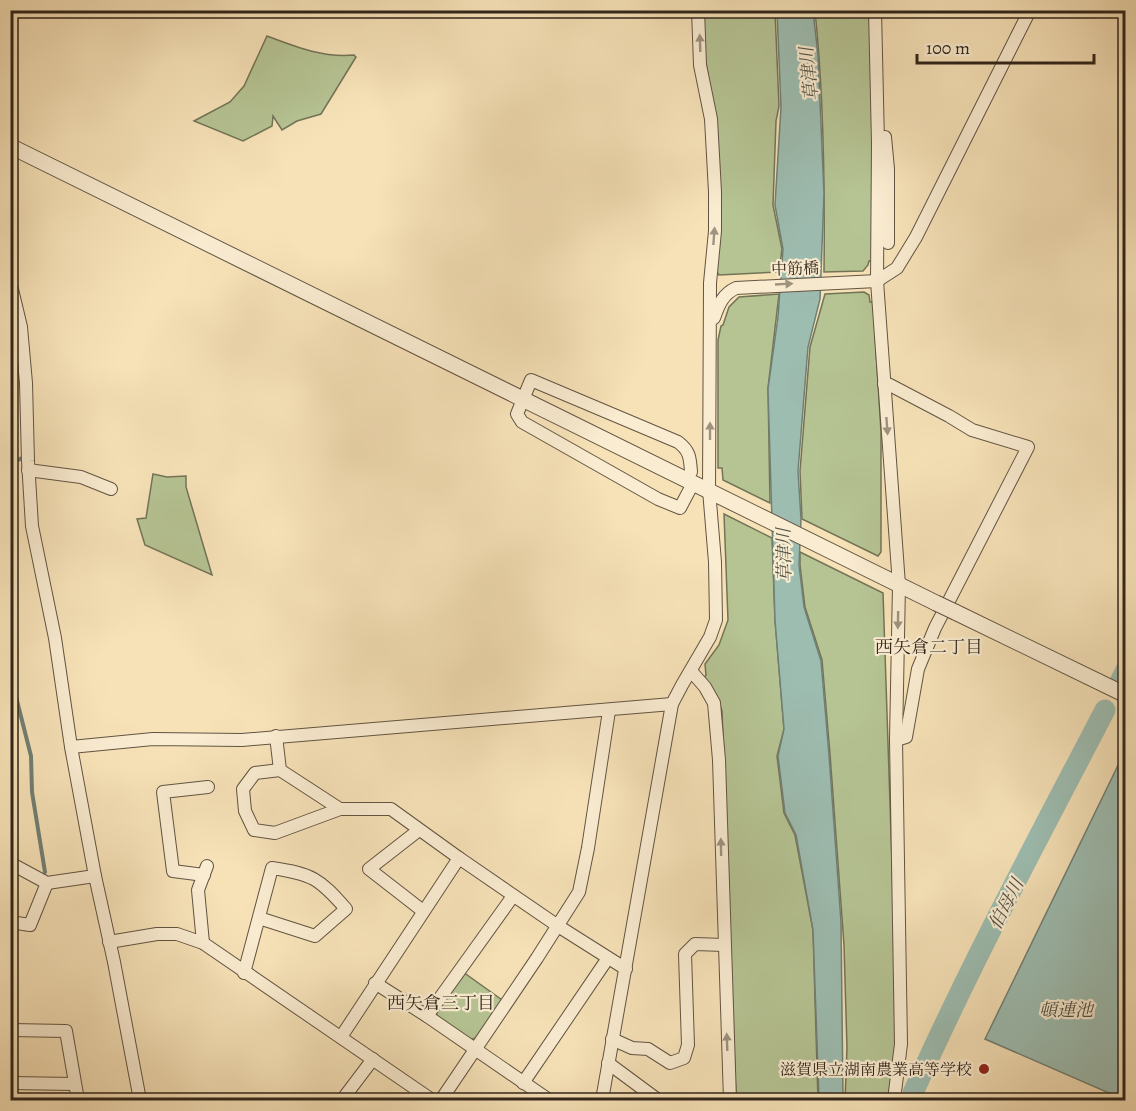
<svg xmlns="http://www.w3.org/2000/svg" width="1136" height="1111" viewBox="0 0 1136 1111" font-family="Alegreya,'Noto Serif JP',serif">
<rect width="100%" height="100%" fill="#f7e2b8"/>
<filter id="stains"><feTurbulence type="fractalNoise" baseFrequency=".00333" numOctaves="4"/><feColorMatrix values="0 0 0 0 .2 0 0 0 0 .09 0 0 0 0 .02 0 0 0 .5 -.17"/></filter>
<radialGradient id="worn" r=".72"><stop offset=".6" stop-color="#630" stop-opacity="0"/><stop offset="1" stop-color="#630" stop-opacity=".3"/></radialGradient>
<g fill="#b6c494" stroke="#737457" stroke-width="1.5">
<polygon points="703,11 775,11 779,106 776,121 773,205 782,249 779,272 719,275 717,272 714,106 704,54"/>
<path d="M815 11H869L873 106 872 261H869L868 265 863 271 824 272C825 185 824 97 815 11Z"/>
<path d="M267 36C296 47 323 58 354 55L356 57 321 114 297 121 282 130 273 116 272 126 243 141 194 121 230 102 244 86Z"/>
<polygon points="864,292 869,295 870,302 873,302 881,432 881,552 878,556 802,519 800,471 810,347 825,294"/>
<polygon points="779,294 768,388 770,503 723,480 722,468 718,468 718,340 721,326 723,325 729,307 739,297"/>
<polygon points="153,474 167,477 186,476 186,487 212,575 145,545 137,519 146,518"/>
<polygon points="724,514 772,538 775,620 784,729 777,756 784,813 795,835 813,930 818,1100 736,1100 722,711 716,694 704,678 706,675 705,664 719,645 728,620"/>
<polygon points="800,552 883,593 898,1043 892,1100 845,1100 847,1048 844,945 830,754 822,660 805,607 800,565"/>
<polygon points="463,972 502,1000 476,1038 470,1040 437,1016 436,1009"/>
</g>
<g fill="#9dbdb1" stroke="#718075" stroke-width="1.5">
<polygon points="777,11 813,11 818,55 824,194 820,299 808,347 798,471 801,519 799,565 804,607 821,661 829,755 841,922 843,1100 819,1100 813,930 796,835 785,813 778,756 784,729 775,620 768,389 778,317 783,249 775,205 781,107"/>
<polygon points="1125,751 1126,1100 1125,1100 985,1039"/>
</g>
<g fill="none" stroke-linecap="round" stroke-linejoin="round">
<g stroke="#718075" stroke-width="4">
<polyline points="10,464 24,457"/>
<polyline points="10,673 31,756 32,792 45,872"/>
</g>
<g stroke="#9dbdb1" stroke-width="21">
<polyline points="1120,682 1126,670"/>
<path d="M912 1100 913 1093C971 963 1039 837 1105 710"/>
</g>
<g stroke="#625442" stroke-width="14">
<g id="minor">
<polyline points="875,10 878,143 877,281 899,585 896,740 901,1044 894,1100"/>
<polyline points="885,137 888,169 888,243"/>
<polyline points="10,281 21,327 26,383 28,461 32,526 55,638 71,747 95,876 114,962 140,1100"/>
<path d="M714 318C719 304 723 294 736 288L877 281 897 268 916 237 1030 10"/>
<polyline points="884,384 890,385 949,416 972,430 1028,447 935,628 918,669 906,737 896,740"/>
<polyline points="28,470 81,477 111,489"/>
<path d="M690 489 680 508 658 499 522 422 517 414 531 380 678 442C690 451 690 458 691 472"/>
<polyline points="691,671 705,687 714,703 719,760 730,1100"/>
<polyline points="276,736 280,770 340,809 391,809 459,858"/>
<polyline points="71,747 153,739 242,740 672,704"/>
<polyline points="280,770 255,773 243,789 245,811 254,830 275,833 340,809"/>
<polyline points="419,830 369,869 423,911"/>
<polyline points="10,863 47,883 95,876"/>
<polyline points="204,875 173,871 163,792 208,787"/>
<polyline points="10,922 30,925 47,883"/>
<polyline points="109,942 157,934 177,934 203,943 432,1100"/>
<polyline points="203,943 198,890 207,866"/>
<path d="M244 973 272 868C312 874 319 878 346 909L315 936 259 918"/>
<polyline points="375,983 427,1016 549,1100"/>
<polyline points="427,1016 513,896"/>
<polyline points="10,1030 66,1031 78,1100"/>
<polyline points="341,1037 459,858 558,926 626,969"/>
<polyline points="612,1039 632,1048 648,1049 670,1063 684,1058 688,1045 685,954 695,944 724,945"/>
<polyline points="608,1063 658,1100"/>
<polyline points="10,1083 75,1084"/>
<polyline points="523,1083 608,958"/>
<polyline points="342,1100 373,1059"/>
<polyline points="441,1100 537,958 579,892 588,848 609,711"/>
<polyline points="602,1100 672,704 682,685 710,637 716,620 715,562 709,490 710,283 715,231 715,192 711,119 700,65 698,10"/>
</g>
</g>
<g stroke="#625442" stroke-width="17">
<g id="tertiary">
<polyline points="10,146 936,603"/>
<polyline points="955,612 1126,695"/>
</g>
</g>
<use href="#minor" stroke="#faecd1" stroke-width="12"/>
<use href="#tertiary" stroke="#faecd1" stroke-width="15"/>
<g stroke="#625442" stroke-width="17" stroke-linecap="butt">
<polyline id="tertiary-bridge" points="936,603 955,612"/>
</g>
<use href="#tertiary-bridge" stroke="#faecd1" stroke-width="15"/>
</g>
<defs><path id="oneway-solid" d="M-6-.8H1V-3.2L6.5 0L1 3.2V.8H-6Z" transform="scale(1.5)"/></defs>
<g fill="#9f927f">
<use href="#oneway-solid" transform="translate(700 43) rotate(-92)"/>
<use href="#oneway-solid" transform="translate(714 236) rotate(-86)"/>
<use href="#oneway-solid" transform="translate(784 284) rotate(-3)"/>
<use href="#oneway-solid" transform="translate(887 426) rotate(86)"/>
<use href="#oneway-solid" transform="translate(710 431) rotate(-90)"/>
<use href="#oneway-solid" transform="translate(898 620) rotate(91)"/>
<use href="#oneway-solid" transform="translate(721 847) rotate(-91)"/>
<use href="#oneway-solid" transform="translate(727 1042) rotate(-92)"/>
</g>
<circle fill="#8f2418" stroke="#faecd1" stroke-width="2" cx="984" cy="1069" r="6"/>
<g text-anchor="middle" stroke-width="4.5" stroke-linejoin="round" paint-order="stroke">
<g font-size="16" fill="#30251a" stroke="#faecd1">
<text transform="translate(795 268) rotate(-2)" y="6">中筋橋</text>
</g>
<g font-size="16" fill="#30251a" stroke="#faecd1" text-anchor="end">
<text x="972" y="1075">滋賀県立湖南農業高等学校</text>
</g>
<g font-size="18" font-style="italic" fill="#515347" stroke="#faecd1">
<text transform="translate(809 74) rotate(-96)" y="6">草津川</text>
<text transform="translate(784 555) rotate(-91)" y="6">草津川</text>
<text transform="translate(1006 904) rotate(-63)" y="6">伯母川</text>
<text x="1066" y="1016">頓連池</text>
</g>
<g font-size="18" fill="#30251a" stroke="#faecd1">
<text x="929" y="653">西矢倉二丁目</text>
<text x="441" y="1009">西矢倉三丁目</text>
</g>
</g>
<rect width="1136" height="1111" fill="none" stroke="#f7e2b8" stroke-width="36"/>
<rect x="12" y="12" width="1112" height="1087" fill="none" stroke="#30251a" stroke-width="3"/>
<rect x="18" y="18" width="1100" height="1075" fill="none" stroke="#30251a" stroke-width="1.5"/>
<path d="M917 54v9h177v-9" fill="none" stroke="#30251a" stroke-width="3"/>
<text x="926" y="54" font-size="18" fill="#30251a" stroke="#faecd1" stroke-width="4.5" paint-order="stroke">100 m</text>
<rect width="100%" height="100%" filter="url(#stains)"/>
<rect width="100%" height="100%" fill="url(#worn)"/>
</svg>
